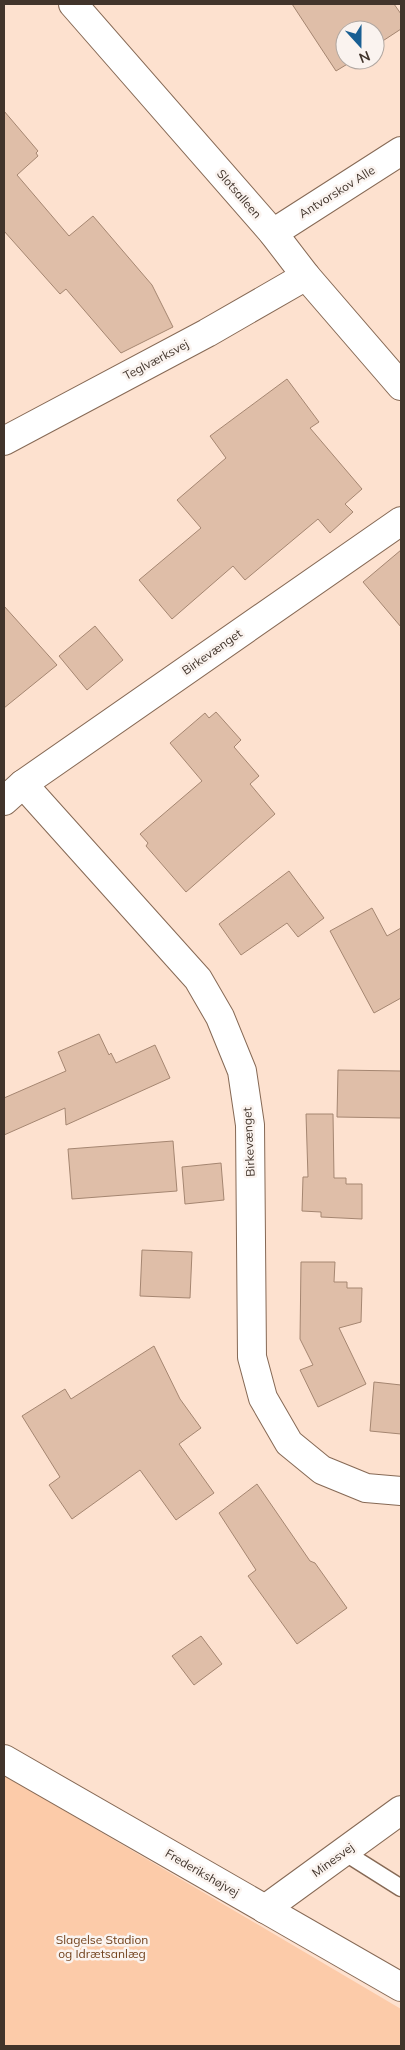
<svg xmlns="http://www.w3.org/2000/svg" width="405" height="2050" viewBox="0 0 405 2050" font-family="Mulish,sans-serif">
<rect width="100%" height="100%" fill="#fde1cf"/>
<polygon fill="#fccba9" points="4,1775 401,2009 401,2046 4,2046"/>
<g fill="#dfbea8" stroke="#a58671">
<polygon points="292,4 394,4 401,14 401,29 375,46 375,30 345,30 345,60 354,60 336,71"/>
<polygon points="4,111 38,151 36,153 38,156 17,175 69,236 93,216 152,285 173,327 121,353 66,289 60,294 4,231"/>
<polygon points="287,379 319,422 310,428 362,489 345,504 353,512 330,533 318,519 245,580 233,566 172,619 139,580 201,528 177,500 226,458 210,436"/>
<polygon points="401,550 401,627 363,582"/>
<polygon points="4,606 57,665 4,708"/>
<polygon points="95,626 123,660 87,690 59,656"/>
<polygon points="216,712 241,740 234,747 259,776 250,784 275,814 186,892 146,846 148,843 140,834 202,781 170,743 205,713 209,718"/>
<polygon points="289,871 324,918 298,937 287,923 241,955 219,924"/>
<polygon points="372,908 387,936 401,928 401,998 374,1013 330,931"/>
<polygon points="99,1034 109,1055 111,1053 116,1063 155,1045 170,1078 66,1125 65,1108 4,1135 4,1098 66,1071 58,1052"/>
<polygon points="338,1070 401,1071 401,1118 337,1117"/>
<polygon points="306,1114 333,1114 334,1178 346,1178 346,1184 362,1184 362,1219 321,1217 321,1212 302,1211 303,1177 308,1177"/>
<polygon points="173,1141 177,1191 72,1199 68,1149"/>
<polygon points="221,1163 224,1200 185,1204 182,1167"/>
<polygon points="142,1250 192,1252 190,1298 140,1296"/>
<polygon points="301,1262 335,1262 334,1282 347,1282 347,1288 362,1288 361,1322 339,1328 366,1384 318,1407 300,1370 313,1365 300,1339"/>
<polygon points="154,1346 180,1399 201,1428 179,1444 214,1493 176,1520 140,1470 72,1519 49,1485 60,1477 22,1416 65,1389 71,1399"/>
<polygon points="374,1382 401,1385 401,1434 370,1431"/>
<polygon points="257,1484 310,1561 315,1563 347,1608 297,1644 248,1576 256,1570 219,1513"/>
<polygon points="201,1636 222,1664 194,1685 172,1656"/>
</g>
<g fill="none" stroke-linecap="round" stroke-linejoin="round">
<g stroke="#866955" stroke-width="19">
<polyline id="service" points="344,1852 401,1888"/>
</g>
<g stroke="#866955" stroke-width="30">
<g id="minor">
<polyline points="4,441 207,333 306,276"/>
<polyline points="23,784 198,979 220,1017 242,1071 250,1125 252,1357 263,1398 289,1443 322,1470 366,1488 401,1491"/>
<polyline points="4,801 23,784 401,521"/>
<polyline points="4,1759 401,1987"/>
<polyline points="265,1909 401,1810"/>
</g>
</g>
<g stroke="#866955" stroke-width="30">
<g id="tertiary">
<polyline points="73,4 273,233 306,276 401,386"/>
<polyline points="273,233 401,151"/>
</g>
</g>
<use href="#service" stroke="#fff" stroke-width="16"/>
<use href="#minor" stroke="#fff" stroke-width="28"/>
<use href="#tertiary" stroke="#fff" stroke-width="28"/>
</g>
<g text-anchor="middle" stroke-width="5" stroke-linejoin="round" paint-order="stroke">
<g font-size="12" fill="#41342b" stroke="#faf3ef">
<text transform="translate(337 192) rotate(-32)" y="4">Antvorskov Alle</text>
<text transform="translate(239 194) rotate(49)" y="4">Slotsalleen</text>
<text transform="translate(156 360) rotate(-28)" y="4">Teglværksvej</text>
<text transform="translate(212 652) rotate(-35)" y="4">Birkevænget</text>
<text transform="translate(249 1142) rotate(-93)" y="4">Birkevænget</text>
<text transform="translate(333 1860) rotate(-36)" y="4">Minesvej</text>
<text transform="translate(202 1873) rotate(30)" y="4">Frederikshøjvej</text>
</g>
<g font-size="12" fill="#72421d" stroke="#faf3ef">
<text x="102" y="1944">Slagelse Stadion<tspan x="102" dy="14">og Idrætsanlæg</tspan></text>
</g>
</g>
<rect width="405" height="2050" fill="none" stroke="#41342b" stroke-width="10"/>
<g transform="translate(360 45) rotate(159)"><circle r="24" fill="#faf3ef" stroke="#b0a7a1"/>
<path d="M0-4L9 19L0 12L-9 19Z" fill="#195f93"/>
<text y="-8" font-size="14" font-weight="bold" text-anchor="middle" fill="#41342b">N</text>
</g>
</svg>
